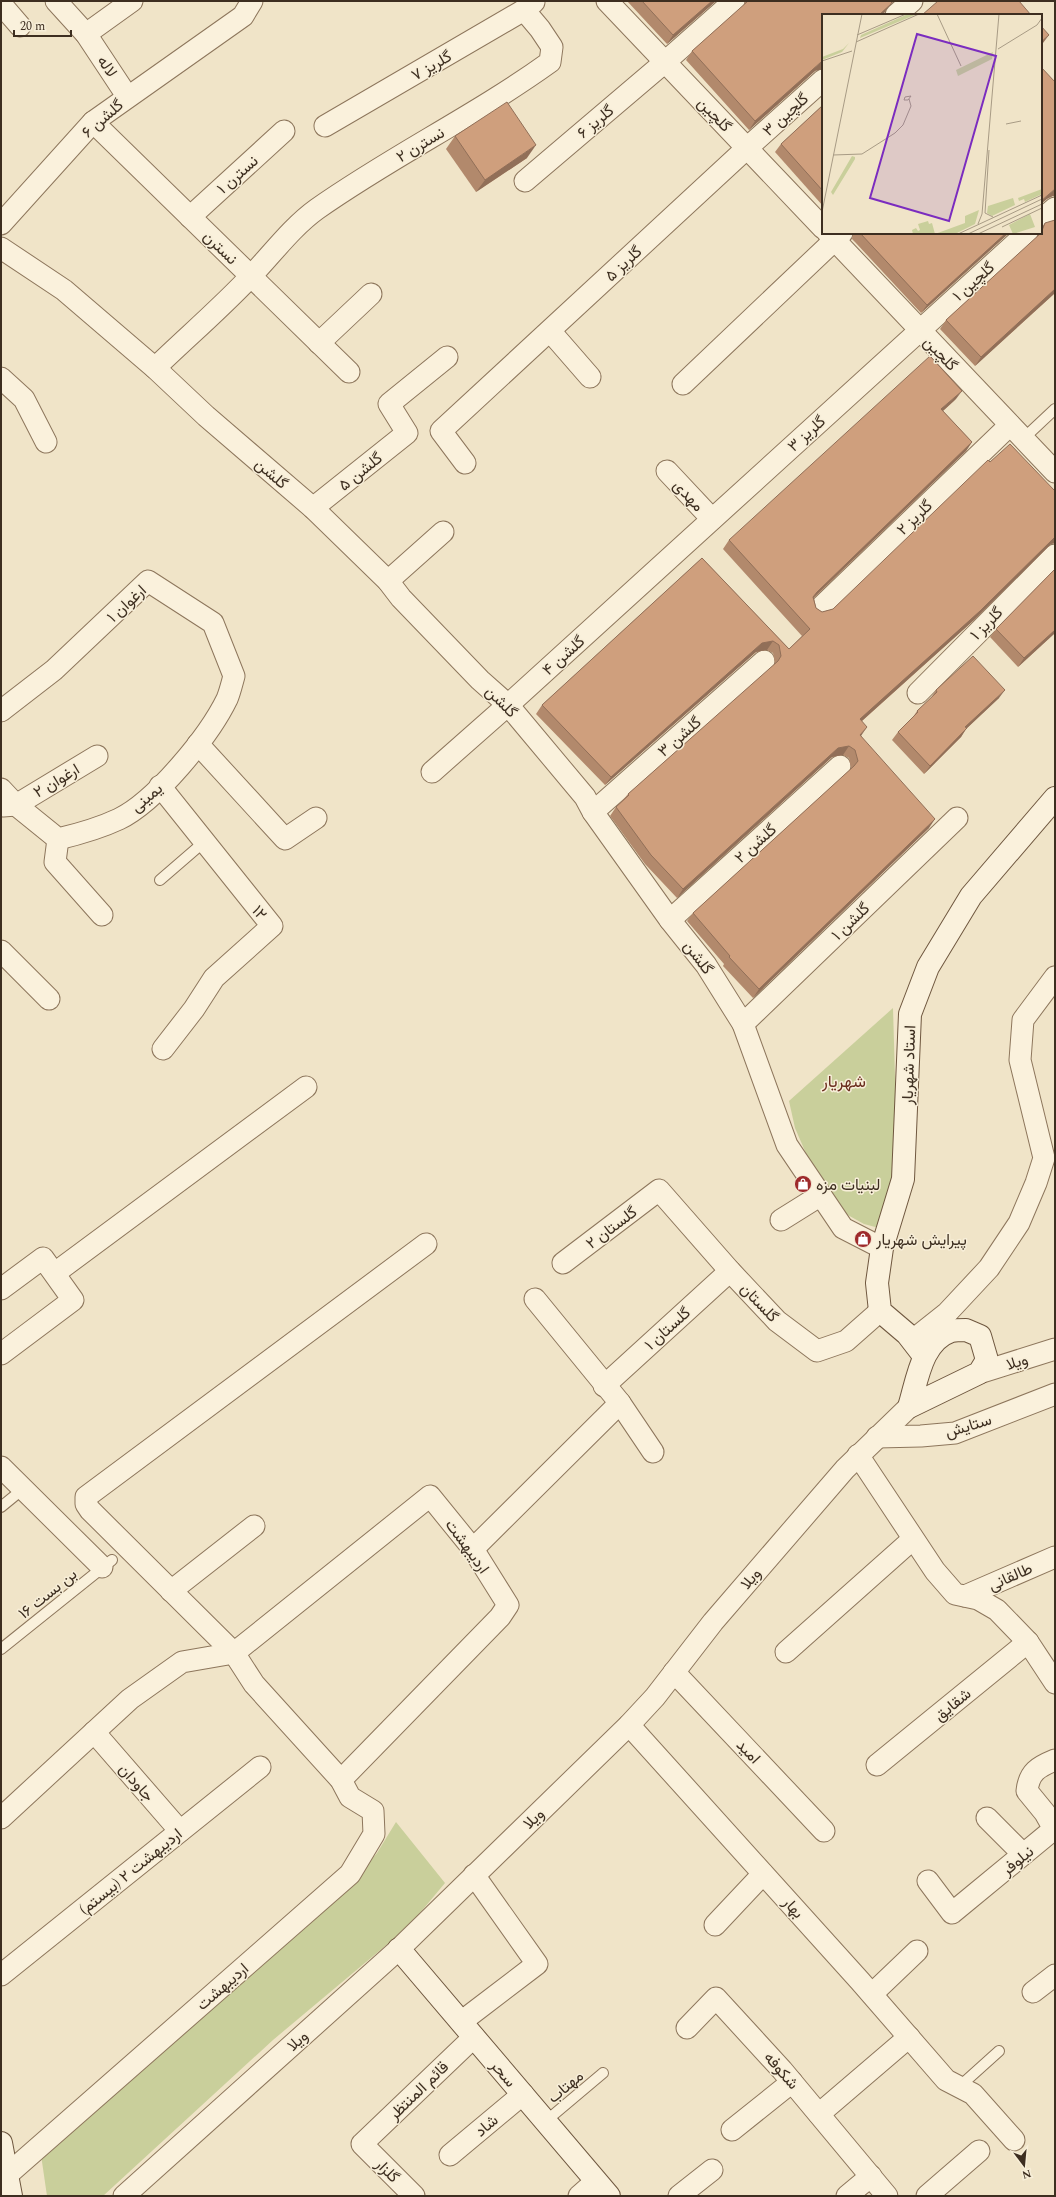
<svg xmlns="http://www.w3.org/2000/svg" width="1056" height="2197" viewBox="0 0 1056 2197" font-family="Spectral,Vazirmatn,serif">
<rect width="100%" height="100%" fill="#f0e4c8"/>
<g fill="#c9cf9b">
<polygon points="893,1008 896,1112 893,1170 889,1203 879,1228 864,1224 846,1214 811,1165 795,1128 789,1101"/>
<polygon points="396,1822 445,1883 409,1926 273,2040 103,2196 47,2196 40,2148 350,1884 377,1853"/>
</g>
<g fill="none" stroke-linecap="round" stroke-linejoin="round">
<g stroke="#8d765c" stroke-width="12">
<g id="lane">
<polyline points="1023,439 1055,409"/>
<polyline points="160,880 204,842"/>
<polyline points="1,1507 23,1489"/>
<polyline points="1,1649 112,1560"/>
<polyline points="959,2087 999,2051"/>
<polyline points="546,2121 603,2073"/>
</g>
</g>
<g stroke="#8d765c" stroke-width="23">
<g id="street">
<polyline points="56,1 86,34 127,96"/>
<polyline points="607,1 823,228"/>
<polyline points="1,4 20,26"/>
<polyline points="896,15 912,1"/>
<polyline points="86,34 132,1"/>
<polyline points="93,122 349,372"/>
<polyline points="325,126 524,10 534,2"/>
<polyline points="525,181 665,62 734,1"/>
<polyline points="190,217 284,131"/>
<polyline points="1041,220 1055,208"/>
<polyline points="1,224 93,122 243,16 252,1"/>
<polyline points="828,233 1055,472"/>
<polyline points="1,248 64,290 155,368 206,416 313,508 388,581 401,598 480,680 508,705 585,797 593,812 670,920 706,965 743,1024 787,1145 843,1228 882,1248"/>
<polyline points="550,331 590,377"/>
<polyline points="319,343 371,294"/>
<path d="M155 368C187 337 221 308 251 276 273 253 292 227 317 209 392 156 475 116 550 62L552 47 540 29 524 10"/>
<polyline points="1,378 24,399 46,442"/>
<polyline points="683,384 842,233"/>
<polyline points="465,463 441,431 747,148 823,80"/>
<polyline points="667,471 712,519"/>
<polyline points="313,508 407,433 389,404 447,357"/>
<polyline points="388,581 443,532"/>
<polyline points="819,609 1010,425"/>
<polyline points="918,693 1055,555"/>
<path d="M1 711 54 670 148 581 213 623 234 676C232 683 230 692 227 699 209 736 156 801 119 819 100 828 79 834 58 839L16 805 1 789"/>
<polyline points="198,744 285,839 316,818"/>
<polyline points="432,772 508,705 1027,233"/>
<polyline points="160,786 272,926 214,978 194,1009 163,1049"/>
<polyline points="3,806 16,805 97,756"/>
<polyline points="593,812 764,661"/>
<polyline points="58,839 55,862 102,915"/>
<polyline points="670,920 840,766"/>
<polyline points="1,951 49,999"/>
<polyline points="743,1024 957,818"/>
<polyline points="781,1220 821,1195"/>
<polyline points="563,1263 659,1190 730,1271 777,1321 817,1351 846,1341 880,1311"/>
<polyline points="55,1273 306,1087"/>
<polyline points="1,1289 43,1258 73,1300 1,1354"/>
<polyline points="535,1299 620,1403 653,1452"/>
<polyline points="913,1340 947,1313 989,1268 1019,1223 1036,1183 1044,1158 1020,1060 1023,1020 1055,977"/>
<polyline points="979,1373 1055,1349"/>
<polyline points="604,1386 730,1271"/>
<polyline points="877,1437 921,1436 955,1433 1055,1394"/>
<polyline points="858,1455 935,1571 955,1594 978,1599 997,1610 1028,1642 1055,1683"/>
<polyline points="1,1467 102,1567"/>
<polyline points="473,1549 620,1403"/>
<polyline points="171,1591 254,1526"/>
<polyline points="965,1596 1055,1557"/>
<polyline points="786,1652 913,1539"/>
<polyline points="674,1672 824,1831"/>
<polyline points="629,1725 860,1981 946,2080 973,2094 1014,2140"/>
<polyline points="94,1732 180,1831"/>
<polyline points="877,1765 1028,1642"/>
<polyline points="341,1780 500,1617 508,1605 473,1549 430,1496 234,1653 90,1510 86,1504 86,1497 426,1244"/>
<polyline points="1,1818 130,1699 182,1662 234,1653 254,1684 341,1780 350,1797 373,1811 374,1834 350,1874 7,2175"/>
<polyline points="987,1818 1023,1854"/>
<path d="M928 1881 952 1913 1054 1829 1045 1813 1027 1791C1029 1772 1038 1767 1055 1760"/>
<polyline points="715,1925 763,1874"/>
<polyline points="1,1975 260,1767"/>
<polyline points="1033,1992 1055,1975"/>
<polyline points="872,1994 917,1951"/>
<polyline points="461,2022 537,1964 474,1875"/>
<polyline points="687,2028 716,1998 782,2070 887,2196"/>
<polyline points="819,2114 909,2037"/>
<polyline points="732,2130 792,2082"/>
<polyline points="450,2155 523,2094"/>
<polyline points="124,2196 399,1949 629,1725 655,1697 713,1622 845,1469 909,1407"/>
<polyline points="414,2196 362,2144 474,2037"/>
<polyline points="579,2196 596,2181"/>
<polyline points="679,2196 712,2170"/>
<polyline points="847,2196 871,2176"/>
<polyline points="927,2196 979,2151"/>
</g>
</g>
<g stroke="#6f573f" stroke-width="24">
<g id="secondary">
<path d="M966 1330 980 1336 987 1360 979 1373 909 1407C917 1382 921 1341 951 1331 955 1330 962 1330 966 1330Z"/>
<polyline points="924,1356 907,1334 880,1311 877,1283 882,1248 903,1179 910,1014 928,967 971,896 1055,798"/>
<polyline points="399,1949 609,2196"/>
<polyline points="1,2143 11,2196"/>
</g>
</g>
<use href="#lane" stroke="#faf1dc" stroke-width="10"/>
<use href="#street" stroke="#faf1dc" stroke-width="21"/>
<use href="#secondary" stroke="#faf1dc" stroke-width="22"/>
</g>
<g fill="#b2896c">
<polygon points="627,1 716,1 667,44"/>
<polygon points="745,1 895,1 890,4 884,13 882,15 823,15 815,71 749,130 686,60 692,51 744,5"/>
<polygon points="823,105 823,206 775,152 781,144"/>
<polygon points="455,136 527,158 476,192 446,149"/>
<polygon points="1045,223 1055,293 975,366 940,329 946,320 1037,237 1038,233 1041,233 1041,228"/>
<polygon points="853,233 1009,233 921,313 855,242 852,239"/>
<polygon points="956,399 943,411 972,442 966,451 814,598 816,608 822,612 833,609 990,462 1055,491 1055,543 1051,544 974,620 862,721 861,736 929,828 753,998 723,966 724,964 687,921 693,913 851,769 849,758 843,755 832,757 677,898 645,864 610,816 616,807 623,800 628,794 775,664 773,653 767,650 756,652 605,785 536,714 542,705 702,558 789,649 802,636 723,549 729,540"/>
<polygon points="1055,569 1055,633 1018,667 990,637 996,629"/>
<polygon points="936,690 999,698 966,729 961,737 924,774 892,740 898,732 911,720 917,711 931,698"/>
</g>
<g fill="#916f58">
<polygon points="712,1 716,1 667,44 673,35"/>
<polygon points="892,1 895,1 890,4 884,13 882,15 879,15"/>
<polygon points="1049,35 1043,43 1041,45 1041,42"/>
<polygon points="821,62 823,62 823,69 815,71 749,130 755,121"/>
<polygon points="536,145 527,158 476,192 485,180"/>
<polygon points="1055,189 1055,197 1053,196 1047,199 1041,204 1041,201"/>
<polygon points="1006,233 1009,233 921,313 927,305"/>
<polygon points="1055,289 1055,293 975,366 981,357"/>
<polygon points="962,391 956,399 935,418 941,409"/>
<polygon points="972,442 966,451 811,600 817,592"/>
<polygon points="1055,537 1055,543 1051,544 974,620 854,728 860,719"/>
<polygon points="1055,630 1055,633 1018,667 1024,658"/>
<polygon points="773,641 767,650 756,652 605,785 611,777 762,643"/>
<polygon points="1005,690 999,698 966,729 961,737 924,774 930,766 965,727"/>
<polygon points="867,727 861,736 854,743 860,735"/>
<polygon points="849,746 843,755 832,757 677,898 683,889 838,748"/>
<polygon points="935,819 929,828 753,998 759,989"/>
</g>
<g fill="#cf9f7d" stroke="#916f58">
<polygon points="642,1 712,1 673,35"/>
<polygon points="748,1 892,1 891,4 879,15 823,15 823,62 821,62 755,121 692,51"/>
<polygon points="938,1 1019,1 1031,15 922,15"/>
<polygon points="1041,26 1049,35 1041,42"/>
<polygon points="1041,67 1055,82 1055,189 1041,201"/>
<polygon points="507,102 536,145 485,180 455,136"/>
<polygon points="823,105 823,191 781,144"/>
<polygon points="1055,220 1055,289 981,357 946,320 1041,233 1045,223"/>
<polygon points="860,233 1006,233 927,305"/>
<polygon points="930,356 962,391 941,409 972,442 817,592 813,597 816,608 822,612 833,609 988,460 990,462 1010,444 1055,491 1055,537 980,611 860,719 867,727 860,735 935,819 759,989 729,957 730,956 693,913 854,766 858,761 855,750 849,746 838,748 683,889 651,855 616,807 629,795 628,794 778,661 781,656 779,645 773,641 762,643 611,777 542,705 702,558 789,649 810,629 729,540"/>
<polygon points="1055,569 1055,630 1024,658 996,629"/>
<polygon points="973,656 1005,690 965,727 967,728 930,766 898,732 918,712 917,711 937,692 936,690"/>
</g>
<defs>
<g id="shop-disc" transform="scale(0.9)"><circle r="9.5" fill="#9e2a2b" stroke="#f7eed8"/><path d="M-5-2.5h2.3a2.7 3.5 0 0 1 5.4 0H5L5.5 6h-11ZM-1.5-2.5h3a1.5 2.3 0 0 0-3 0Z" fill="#fff"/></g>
</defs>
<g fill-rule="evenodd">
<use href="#shop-disc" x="803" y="1184"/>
<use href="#shop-disc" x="863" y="1239"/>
</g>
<g text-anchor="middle" stroke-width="3" stroke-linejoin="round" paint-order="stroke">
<g font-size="16" fill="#3d2e20" stroke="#f7eed8">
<text transform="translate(431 65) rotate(-30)" y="6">گلریز ۷</text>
<text transform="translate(108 66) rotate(56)" y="6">لاله</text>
<text transform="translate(715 114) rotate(46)" y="6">گلچین</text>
<text transform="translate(785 114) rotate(-42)" y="6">گلچین ۳</text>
<text transform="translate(102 118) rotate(-41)" y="6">گلشن ۶</text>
<text transform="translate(595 121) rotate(-40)" y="6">گلریز ۶</text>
<text transform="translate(420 144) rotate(-31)" y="6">نسترن ۲</text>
<text transform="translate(237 174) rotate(-42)" y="6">نسترن ۱</text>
<text transform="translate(221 247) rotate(44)" y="6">نسترن</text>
<text transform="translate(623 263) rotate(-43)" y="6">گلریز ۵</text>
<text transform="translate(973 281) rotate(-42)" y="6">گلچین ۱</text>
<text transform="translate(941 353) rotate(46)" y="6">گلچین</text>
<text transform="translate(806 433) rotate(-42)" y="6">گلریز ۳</text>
<text transform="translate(360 471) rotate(-39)" y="6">گلشن ۵</text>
<text transform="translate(272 473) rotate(41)" y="6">گلشن</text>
<text transform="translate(689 495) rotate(47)" y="6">مهدی</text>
<text transform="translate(914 517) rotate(-44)" y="6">گلریز ۲</text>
<text transform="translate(126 603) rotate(-43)" y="6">ارغوان ۱</text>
<text transform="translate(986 623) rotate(-46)" y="6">گلریز ۱</text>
<text transform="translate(563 655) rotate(-42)" y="6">گلشن ۴</text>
<text transform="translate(502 701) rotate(45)" y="6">گلشن</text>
<text transform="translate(679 736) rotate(-41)" y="6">گلشن ۳</text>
<text transform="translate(56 780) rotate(-31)" y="6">ارغوان ۲</text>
<text transform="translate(146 797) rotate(-40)" y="6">یمینی</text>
<text transform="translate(755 843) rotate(-42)" y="6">گلشن ۲</text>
<text transform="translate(260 912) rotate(49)" y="6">۱۲</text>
<text transform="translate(850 921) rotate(-44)" y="6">گلشن ۱</text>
<text transform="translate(699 957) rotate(53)" y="6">گلشن</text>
<text transform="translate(908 1065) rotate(-88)" y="6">استاد شهریار</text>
<text transform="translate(611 1227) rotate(-37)" y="6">گلستان ۲</text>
<text transform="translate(760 1302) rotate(46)" y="6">گلستان</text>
<text transform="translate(667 1328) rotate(-42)" y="6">گلستان ۱</text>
<text transform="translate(1017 1361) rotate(-17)" y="6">ویلا</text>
<text transform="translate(968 1425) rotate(-17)" y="6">ستایش</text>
<text transform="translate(468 1546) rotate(54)" y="6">اردیبهشت</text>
<text transform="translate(1010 1576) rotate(-24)" y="6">طالقانی</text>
<text transform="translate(750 1578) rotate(-49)" y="6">ویلا</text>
<text transform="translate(47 1593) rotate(-39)" y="6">بن بست ۱۶</text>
<text transform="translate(952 1704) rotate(-39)" y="6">شقایق</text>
<text transform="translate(749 1751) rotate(47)" y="6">امید</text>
<text transform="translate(137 1782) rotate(49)" y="6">جاودان</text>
<text transform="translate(533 1818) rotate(-44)" y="6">ویلا</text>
<text transform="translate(1017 1860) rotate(-40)" y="6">نیلوفر</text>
<text transform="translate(130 1871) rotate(-39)" y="6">اردیبهشت ۲ (بیستم)</text>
<text transform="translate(794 1907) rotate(48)" y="6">بهار</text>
<text transform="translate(222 1986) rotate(-41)" y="6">اردیبهشت</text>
<text transform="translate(297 2040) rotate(-42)" y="6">ویلا</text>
<text transform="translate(782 2070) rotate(49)" y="6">شکوفه</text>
<text transform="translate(504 2073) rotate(50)" y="6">سحر</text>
<text transform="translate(565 2086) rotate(-40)" y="6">مهتاب</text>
<text transform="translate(418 2090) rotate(-44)" y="6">قائم المنتظر</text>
<text transform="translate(486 2125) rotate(-40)" y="6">شاد</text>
<text transform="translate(388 2170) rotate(45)" y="6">گلزار</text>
</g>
<g font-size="16" fill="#3d2e20" stroke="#f7eed8" text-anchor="start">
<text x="816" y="1190">لبنیات مزه</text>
<text x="876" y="1245">پیرایش شهریار</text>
</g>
<g font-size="17" fill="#6b2e1e" stroke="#f7eed8">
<text x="844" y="1087">شهریار</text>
</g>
</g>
<g transform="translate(822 14)">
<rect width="220" height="220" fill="#f0e4c8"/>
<path d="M86 0H95L38 24 39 21ZM27 29 20 38 0 46V43L21 35ZM171 38 170 45 136 62 134 56ZM30 142 33 143V145L11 181 9 178ZM220 175V180L203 188 202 185 197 187 196 184ZM191 184 193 191 170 202 165 199 166 192ZM157 196 153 210 133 220H113L143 209V202ZM208 200 213 213 191 220 187 211ZM106 207 107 210 110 209 113 220H91L90 216 94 214 96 217 98 216 96 210Z" fill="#c9cf9b"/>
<path fill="none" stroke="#a89b85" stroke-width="1" d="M115 0 139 52M35 21 84 0M34 28 97 0M176 35 215 11 220 4M0 47 30 37M89 82 86 86H82L83 83ZM184 110 199 107M167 136 163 199 171 203M11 141 40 140 73 119 81 111 89 92 87 85M0 198 40 0M156 210 160 200 177 0M180 213 220 194M136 220 220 181M146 220 220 185M156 220 220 190"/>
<path fill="#7b2cbf" fill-opacity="0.15" stroke="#7b2cbf" stroke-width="2" d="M95 20 174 42 127 207 48 184Z"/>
<rect width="220" height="220" fill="none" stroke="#3d2e20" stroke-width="2"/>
</g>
<rect width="1056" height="2197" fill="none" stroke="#3d2e20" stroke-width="4"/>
<g transform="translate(1024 2165) rotate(164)" stroke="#f7eed8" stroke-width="3" paint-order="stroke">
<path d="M0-3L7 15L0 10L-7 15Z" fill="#3d2e20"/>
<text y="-6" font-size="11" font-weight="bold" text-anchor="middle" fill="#3d2e20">N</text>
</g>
<path d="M14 30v6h57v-6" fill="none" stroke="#3d2e20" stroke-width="2"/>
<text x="20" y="30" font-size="12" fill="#3d2e20" stroke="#f7eed8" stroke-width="3" paint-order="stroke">20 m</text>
</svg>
